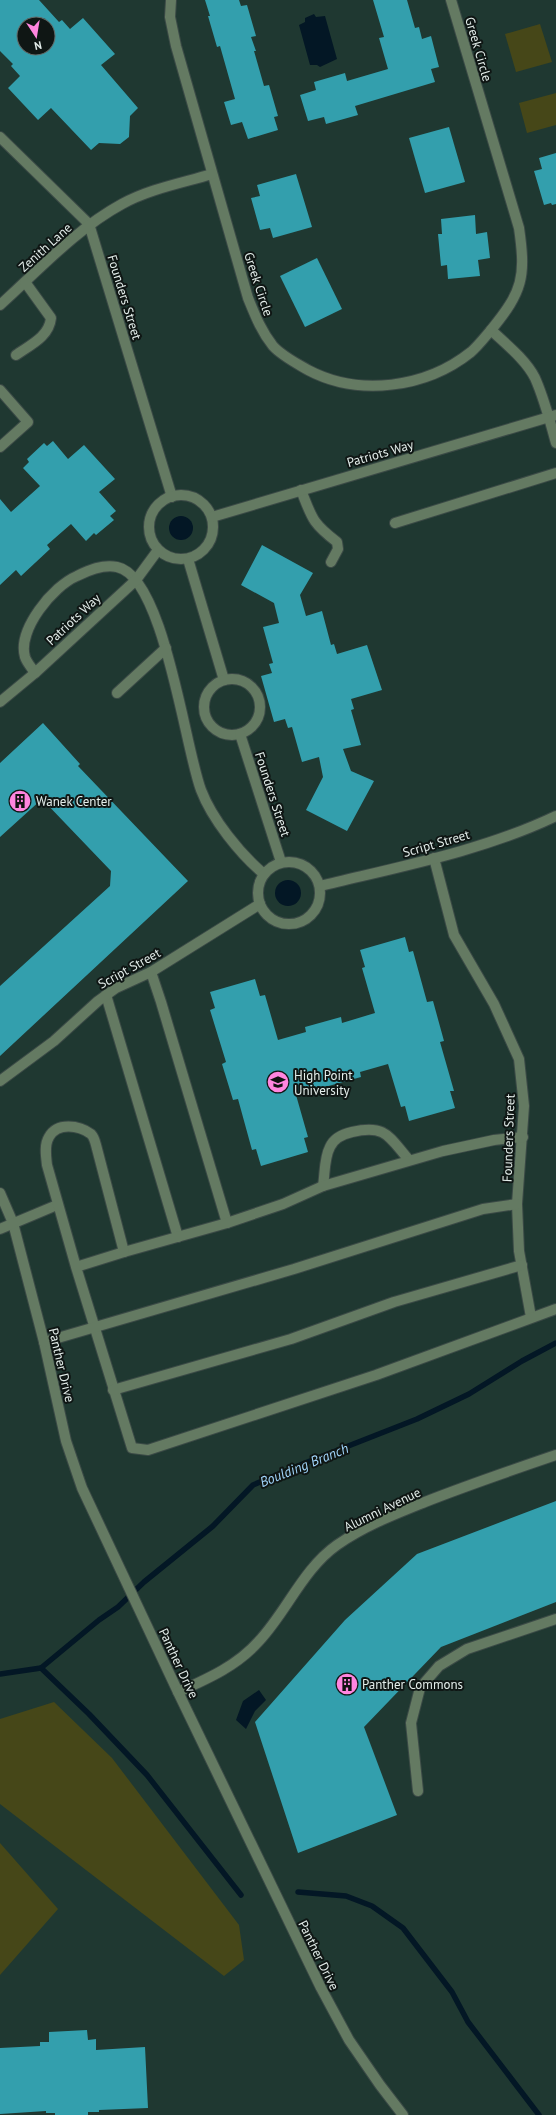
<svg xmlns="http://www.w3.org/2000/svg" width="556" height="2115" viewBox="0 0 556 2115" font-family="'PT Sans',sans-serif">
<rect width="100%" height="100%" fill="#1f2f2b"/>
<path fill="#1f3831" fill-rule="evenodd" d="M0 0H556V2115H0ZM24 24H48V48H24Z"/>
<g fill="#464718">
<polygon points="540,24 552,62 516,72 505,34"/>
<polygon points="556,93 556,125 527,133 519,103"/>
<polygon points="54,1702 112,1758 239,1925 244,1960 224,1976 0,1804 0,1719"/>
<polygon points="0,1843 58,1909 0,1975"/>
</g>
<g fill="#031725">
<polygon points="314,14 316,17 325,16 337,59 320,67 317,65 310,65 299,25 305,22 305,18"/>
<circle cx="181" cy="528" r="12"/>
<circle cx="288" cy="893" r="13"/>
<polygon points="259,1690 266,1700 255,1711 246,1729 236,1720 243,1701"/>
</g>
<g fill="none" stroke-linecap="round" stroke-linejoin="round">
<g stroke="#031725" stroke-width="5.5">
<polyline points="41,1668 89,1714 147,1775 241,1895"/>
<polyline points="0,1674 41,1668 99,1620 118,1607 144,1582 213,1526 253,1485 305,1463 417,1419 469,1394 522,1361 556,1343"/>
<polyline points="298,1892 346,1896 372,1906 403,1928 452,1992 468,2022 539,2115"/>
</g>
</g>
<g fill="#339fad" fill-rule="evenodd">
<path d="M0 0H39L59 22 62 20 70 29 83 18 115 54 101 65 138 108 130 116 129 137 120 144 99 143 91 150 51 108 38 120 8 88 20 76 11 66 13 64 0 51ZM24 24H48V48H24Z"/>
<polygon points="205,0 239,0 241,6 247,5 256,36 251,37 256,51 254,51 264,86 269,85 278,116 274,117 278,130 248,139 242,122 231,125 224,102 235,99 220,46 217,47 208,16 210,16"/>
<polygon points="373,0 407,0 415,28 419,27 422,39 431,36 439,67 431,69 435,82 355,106 358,115 326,124 324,117 308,121 300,95 316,90 314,82 345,73 347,81 388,69 379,38 384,37"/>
<polygon points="449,127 465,182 425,193 409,138"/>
<polygon points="556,153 556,204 552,205 551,203 544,205 534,171 542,169 539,158"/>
<polygon points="296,174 312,227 273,238 270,228 260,230 251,198 260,196 257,185"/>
<polygon points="475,215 476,234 487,232 490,258 478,260 480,276 448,279 447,265 441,266 438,234 442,234 441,219"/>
<polygon points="317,258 342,309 305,327 280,276"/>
<polygon points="53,441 68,459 84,445 115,479 99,492 116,511 110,516 114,520 96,535 94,533 86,541 71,524 47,545 50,549 21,576 16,570 0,585 0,499 11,512 40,486 23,468 29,462 27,459 44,443 47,446"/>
<polygon points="262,545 313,573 300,595 306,616 322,611 331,645 334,644 337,654 367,645 382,690 351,699 354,709 351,710 361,745 343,749 351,771 374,781 347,831 306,810 323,777 319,757 302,762 292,727 288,728 285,719 274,722 261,676 272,673 269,664 273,663 263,627 279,623 274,603 241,585"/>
<polygon points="43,723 80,764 78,766 188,881 0,1056 0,986 110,886 111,871 42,799 0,837 0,763"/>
<polygon points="405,937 409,952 413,951 427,1002 433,1001 444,1041 440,1042 454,1091 450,1091 455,1108 409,1121 405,1106 401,1107 388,1064 360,1072 361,1077 296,1095 308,1137 304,1138 308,1152 261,1166 256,1149 252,1150 238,1099 233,1100 222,1064 226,1062 210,1010 215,1008 210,992 255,979 260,996 265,995 278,1040 306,1032 305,1027 341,1017 342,1023 375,1013 362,968 365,967 360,950"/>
<polygon points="556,1501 556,1602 441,1647 364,1727 397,1815 298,1853 255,1722 345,1620 417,1554"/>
<polygon points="87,2030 88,2040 96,2039 96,2050 145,2047 148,2108 99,2110 99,2112 88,2112 88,2115 55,2115 55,2113 46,2113 46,2111 0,2114 0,2048 40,2046 40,2042 49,2042 49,2032"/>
</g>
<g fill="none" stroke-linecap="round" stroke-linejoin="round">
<g stroke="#3b4a46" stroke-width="12">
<g id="minor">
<path d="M171 0 170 17 176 46 248 298C255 315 261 331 273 346 282 356 296 363 308 370 359 397 426 388 471 352 478 346 485 337 491 330 506 344 526 360 535 378 544 398 550 421 556 443"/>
<path d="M451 0 519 228C526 277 523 291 491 330"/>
<polyline points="0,137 89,224 172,497"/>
<path d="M0 305C39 270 76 229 122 204 149 189 182 183 212 174"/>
<path d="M16 355C30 345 49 337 51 318L25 282"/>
<polyline points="0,390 28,422 0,447"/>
<path d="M301 490C312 518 312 523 337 542L338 549 331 562"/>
<circle cx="181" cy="527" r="32"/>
<polyline points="212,517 556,415"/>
<polyline points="395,523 556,473"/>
<polyline points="188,559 224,680"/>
<path d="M35 673C32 668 27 663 25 657 17 630 53 586 77 576 89 570 103 564 117 567 164 576 185 748 201 790 212 819 240 854 264 874"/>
<circle cx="232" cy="707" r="28"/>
<polyline points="117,693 166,648"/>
<polyline points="0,702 35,673 136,580 158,550"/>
<polyline points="240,734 281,862"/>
<polyline points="434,858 454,935 494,1004 519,1059 524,1106 517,1204 519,1251 531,1317"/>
<circle cx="289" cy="893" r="31"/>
<path d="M320 886C398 867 483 851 556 816"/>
<polyline points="151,972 161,1002 227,1223"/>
<polyline points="106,995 178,1237"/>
<polyline points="0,1081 54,1041 98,1001 116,988 151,972 260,904"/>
<path d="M323 1186C325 1174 324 1158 330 1147 334 1138 343 1134 352 1132 386 1124 389 1137 409 1160"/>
<polyline points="0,1193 13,1223 44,1342 66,1441 82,1488 178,1692 321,1988 349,2040 380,2085 403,2115"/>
<polyline points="0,1229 57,1205"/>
<polyline points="124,1252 227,1223 283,1204 323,1186 443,1151 494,1140 523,1137"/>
<path d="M76 1267 124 1252 96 1145C95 1141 94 1137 91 1134 79 1125 57 1122 49 1137 44 1145 46 1156 47 1165L76 1267 132 1448 148 1450 376 1375 556 1309"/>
<polyline points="44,1342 294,1269 483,1209 517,1204"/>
<polyline points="113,1390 291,1339 394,1302 522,1265"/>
<path d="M178 1692C207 1679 237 1666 259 1641 287 1611 303 1569 337 1545 364 1526 395 1514 425 1502 468 1485 512 1470 556 1455"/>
<polyline points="418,1791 411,1723 420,1688 439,1666 467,1649 556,1619"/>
</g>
</g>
<use href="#minor" stroke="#647a62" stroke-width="10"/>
</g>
<defs>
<g id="building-disc" transform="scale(1.15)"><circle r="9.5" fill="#ff85df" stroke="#0f1614"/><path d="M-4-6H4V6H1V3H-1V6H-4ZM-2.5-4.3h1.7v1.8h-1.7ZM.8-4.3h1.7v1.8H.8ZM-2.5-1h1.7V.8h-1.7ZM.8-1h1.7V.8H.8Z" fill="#111"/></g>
<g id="university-disc" transform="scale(1.15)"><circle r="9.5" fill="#ff85df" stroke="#0f1614"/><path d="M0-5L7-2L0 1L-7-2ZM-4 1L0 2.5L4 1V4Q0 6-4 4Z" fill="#111"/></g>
</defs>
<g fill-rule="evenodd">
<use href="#building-disc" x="20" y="801"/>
<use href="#university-disc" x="278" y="1082"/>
<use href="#building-disc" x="347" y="1684"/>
</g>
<g text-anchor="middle" stroke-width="4" stroke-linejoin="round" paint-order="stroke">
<g font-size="13" fill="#e4eeeb" stroke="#0f1614">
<text transform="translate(479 49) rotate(74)" y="5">Greek Circle</text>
<text transform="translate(45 247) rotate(-42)" y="5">Zenith Lane</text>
<text transform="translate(259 284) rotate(72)" y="5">Greek Circle</text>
<text transform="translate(125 297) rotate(73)" y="5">Founders Street</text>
<text transform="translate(380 453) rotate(-16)" y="5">Patriots Way</text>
<text transform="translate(73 619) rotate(-43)" y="5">Patriots Way</text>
<text transform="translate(273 794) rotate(72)" y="5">Founders Street</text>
<text transform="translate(436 843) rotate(-16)" y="5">Script Street</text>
<text transform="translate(129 968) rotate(-29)" y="5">Script Street</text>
<text transform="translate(508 1138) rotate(-88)" y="5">Founders Street</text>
<text transform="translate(62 1365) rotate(77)" y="5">Panther Drive</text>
<text transform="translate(382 1509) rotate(-26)" y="5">Alumni Avenue</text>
<text transform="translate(179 1663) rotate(65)" y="5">Panther Drive</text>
<text transform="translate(319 1955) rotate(64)" y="5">Panther Drive</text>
</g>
<g font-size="13" fill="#e4eeeb" stroke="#0f1614" text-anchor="start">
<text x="36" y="806">Wanek Center</text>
<text x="294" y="1080">High Point<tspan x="294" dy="15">University</tspan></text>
<text x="362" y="1689">Panther Commons</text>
</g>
<g font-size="14" font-style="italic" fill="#a1d5fb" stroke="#0f1614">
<text transform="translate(304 1465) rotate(-22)" y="5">Boulding Branch</text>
</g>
</g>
<g transform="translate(36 36) rotate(168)"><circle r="19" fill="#0f1614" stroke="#646c6a"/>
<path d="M0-3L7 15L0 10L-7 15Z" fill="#ff85df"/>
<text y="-6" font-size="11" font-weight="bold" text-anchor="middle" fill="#e4eeeb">N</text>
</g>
</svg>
